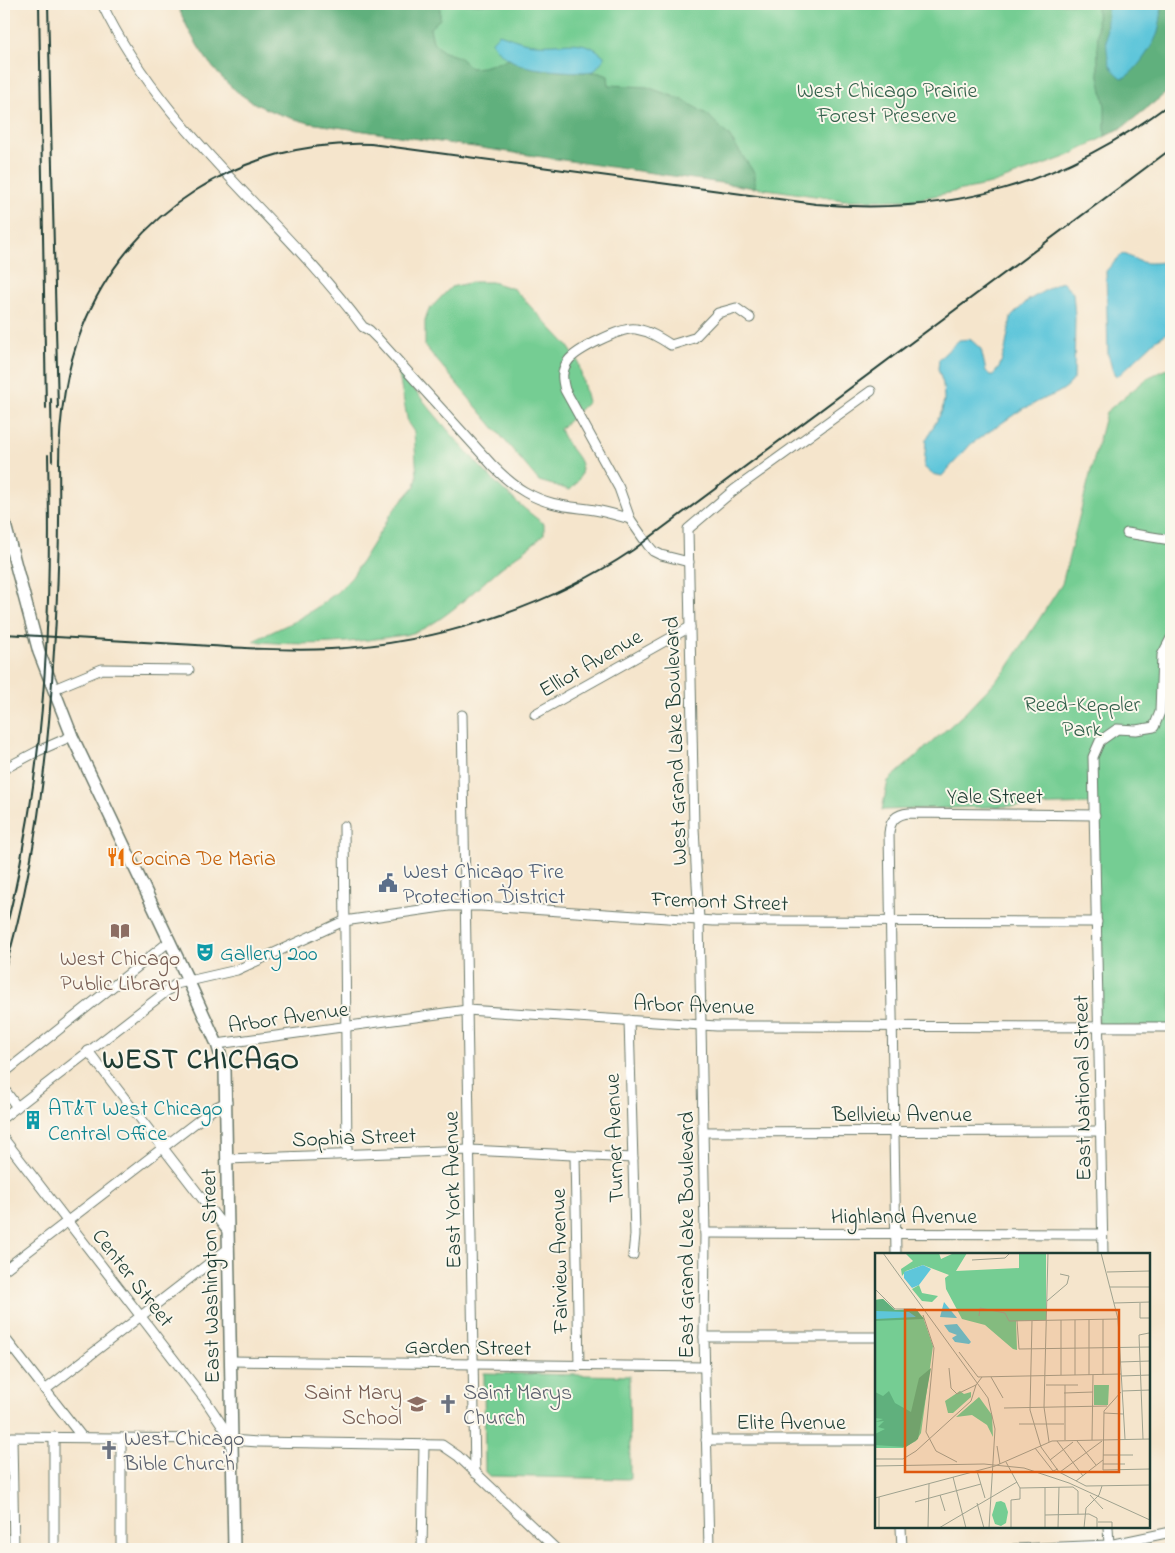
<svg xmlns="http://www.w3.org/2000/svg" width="1175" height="1553" viewBox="0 0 1175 1553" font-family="'Indie Flower',sans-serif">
<rect width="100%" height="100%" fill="#fbf7ec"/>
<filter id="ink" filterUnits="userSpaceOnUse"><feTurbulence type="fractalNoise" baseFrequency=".02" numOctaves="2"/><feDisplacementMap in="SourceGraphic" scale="10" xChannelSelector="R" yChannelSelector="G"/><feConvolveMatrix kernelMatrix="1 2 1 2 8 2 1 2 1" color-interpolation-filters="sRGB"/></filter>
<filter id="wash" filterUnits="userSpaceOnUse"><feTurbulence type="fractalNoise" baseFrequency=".0096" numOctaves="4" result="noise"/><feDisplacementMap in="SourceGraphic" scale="20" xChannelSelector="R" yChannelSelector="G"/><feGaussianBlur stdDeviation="1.12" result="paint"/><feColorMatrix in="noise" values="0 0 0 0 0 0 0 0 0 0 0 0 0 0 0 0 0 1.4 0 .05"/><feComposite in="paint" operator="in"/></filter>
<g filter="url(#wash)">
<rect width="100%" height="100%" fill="#f5e5cc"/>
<g fill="#75cd93" stroke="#4a8564">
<path d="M177 4H1171V89L1123 127 1068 156 991 184 914 200H843L310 123C291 118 273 113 256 104 217 83 193 43 177 4Z"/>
<path d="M473 282H492L514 289 567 345 578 361 588 402 560 429C568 455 598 462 570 490L539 481 425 346V320L428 311 451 287Z"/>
<polygon points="1171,367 1171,1026 1098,1026 1094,804 882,810 888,781 965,713 1006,670 1062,584 1106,412 1149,377"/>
<path d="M398 370C443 424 487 482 544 524V534C531 547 516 556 502 567 475 589 446 621 413 633 404 636 393 636 383 638 340 644 296 646 253 641L295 621 316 608 336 593 352 577 393 511 415 486 417 477 414 432 408 423Z"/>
<polygon points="484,1373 629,1376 630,1479 490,1476 485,1472"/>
</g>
<g fill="#60b07d" stroke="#407658">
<path d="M177 4H440V19L430 28 433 42 444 52 459 57 471 68 483 67 510 59C530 70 555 71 578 72 592 73 595 70 608 76L609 85 647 87 683 100 708 115 729 136 755 174V188L310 123C291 118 273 113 256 104 217 83 193 43 177 4Z"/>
<polygon points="1097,4 1171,4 1171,89 1123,127 1105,136 1105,106 1098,71"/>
</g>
<g fill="#5ec6da" stroke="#3e8287">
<path d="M1108 4H1162C1161 13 1161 23 1158 32 1155 43 1133 77 1122 78 1118 75 1114 71 1111 67 1104 54 1107 19 1108 4Z"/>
<path d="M499 34C512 38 524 44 537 44 563 46 583 36 604 56V59L594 71 585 72C571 72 534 70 522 65 512 62 494 51 492 41Z"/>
<path d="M1124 254C1130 256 1133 259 1139 261 1148 265 1161 262 1171 261V331L1156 340 1119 375 1116 376C1111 371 1111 361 1108 355L1106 271 1121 255Z"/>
<path d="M1063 282 1073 293 1075 316 1074 379C1065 392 1052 395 1039 401 1033 404 1030 407 1024 408L971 444 942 476 932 474 924 467 926 440 942 411 944 399 943 384 938 369 939 359 959 340 970 339 981 349 986 371 990 375H993L999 368 1005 350 1011 317 1027 301 1056 284Z"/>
</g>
</g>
<g filter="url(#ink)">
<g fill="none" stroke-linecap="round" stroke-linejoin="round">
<g stroke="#6a7869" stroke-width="11">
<g id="minor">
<path d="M102 4C162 131 281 216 363 327L369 330 378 339 492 465C502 475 512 485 525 492 551 507 572 506 600 511 610 513 620 516 630 519"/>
<polyline points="1127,533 1171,540"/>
<path d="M689 562 661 555 653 551 648 545 630 519 619 488 565 390C562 379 561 371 568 361 576 350 623 326 636 329 649 331 660 338 671 345L694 338 718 313 736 308 750 318"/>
<polyline points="54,689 102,669 189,670"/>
<polyline points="535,714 690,627"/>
<polyline points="462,715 475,1473"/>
<polyline points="4,769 38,751 72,736"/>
<polyline points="344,826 347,1155"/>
<polyline points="629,1020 635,1235 633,1255"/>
<polyline points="217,1044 467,1010 717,1026 1171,1027"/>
<polyline points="88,1051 228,1232"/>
<polyline points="4,1073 170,941"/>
<polyline points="4,1089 17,1107"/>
<polyline points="4,1117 176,984 237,970 344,921 449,906 481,906 714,921 1097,922"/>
<polyline points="703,1132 1100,1131"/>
<polyline points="4,1139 206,1401 232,1440"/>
<polyline points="575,1156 579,1366"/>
<polyline points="227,1159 469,1150 633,1158"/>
<polyline points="705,1233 1102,1234"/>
<path d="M896 1254 889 833C890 820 897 814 909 813L1095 815"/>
<polyline points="1103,1254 1093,757 1100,741 1117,729 1136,730 1154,727 1160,712 1162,655 1171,638"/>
<polyline points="4,1270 216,1107 227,1102"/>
<polyline points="4,1337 82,1437"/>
<polyline points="704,1337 876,1337"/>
<polyline points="231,1361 705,1367"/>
<polyline points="45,1390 229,1248"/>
<polyline points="54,1437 54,1549"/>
<polyline points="121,1438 121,1549"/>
<polyline points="706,1440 876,1440"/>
<polyline points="901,1527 902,1549"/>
<polyline points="1108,1527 1109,1545"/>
<polyline points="14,1549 12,1437 218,1439 258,1442 442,1445 458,1456 556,1549"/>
<polyline points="422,1549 424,1444"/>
<polyline points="709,1549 704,1337 705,1233 702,1077 699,920 694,828 688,529 734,490 871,391"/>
<polyline points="1014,1549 1109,1545 1171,1532"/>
</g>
</g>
<g stroke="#6a7869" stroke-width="14">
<polyline id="major" points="4,521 39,652 72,736 188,980 217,1044 225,1070 234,1549"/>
</g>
<use href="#minor" stroke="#fff" stroke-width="9"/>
<use href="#major" stroke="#fff" stroke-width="11"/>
<g stroke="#1f3d34" stroke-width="2">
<polyline points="39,4 46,408"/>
<polyline points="48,4 58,409"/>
<polyline points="51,399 52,461"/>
<path d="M59 466C59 420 65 372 82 329 128 210 245 139 371 144L816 204C953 216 1062 184 1171 103"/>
<path d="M4 634C68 638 132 641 196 645 241 648 286 651 331 649 437 643 545 609 633 550L1171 149"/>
<path d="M4 934C13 904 19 872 24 841 48 714 51 584 48 455"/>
<path d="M4 972C34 873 47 769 53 666 58 597 60 528 59 459"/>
</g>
</g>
</g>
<defs>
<g id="restaurant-bare" transform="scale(1.5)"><path d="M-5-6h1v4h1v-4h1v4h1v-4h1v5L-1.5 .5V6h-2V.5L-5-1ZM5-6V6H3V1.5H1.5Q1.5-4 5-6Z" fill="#e8710a" stroke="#fbf7ec" stroke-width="2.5" paint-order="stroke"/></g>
<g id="civic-bare" transform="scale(1.5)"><path d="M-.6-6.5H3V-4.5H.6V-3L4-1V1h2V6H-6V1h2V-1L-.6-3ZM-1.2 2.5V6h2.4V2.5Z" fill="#5c6f8a" stroke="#fbf7ec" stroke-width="2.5" paint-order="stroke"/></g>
<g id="library-bare" transform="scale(1.5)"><path d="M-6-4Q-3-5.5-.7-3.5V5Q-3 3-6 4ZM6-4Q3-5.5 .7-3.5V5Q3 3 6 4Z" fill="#8d6e63" stroke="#fbf7ec" stroke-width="2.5" paint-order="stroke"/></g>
<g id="theatre-bare" transform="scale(1.5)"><path d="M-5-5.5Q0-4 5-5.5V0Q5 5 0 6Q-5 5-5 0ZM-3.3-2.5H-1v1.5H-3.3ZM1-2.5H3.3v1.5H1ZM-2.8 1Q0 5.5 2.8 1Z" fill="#0f9aa8" stroke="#fbf7ec" stroke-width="2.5" paint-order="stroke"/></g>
<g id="building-bare" transform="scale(1.5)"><path d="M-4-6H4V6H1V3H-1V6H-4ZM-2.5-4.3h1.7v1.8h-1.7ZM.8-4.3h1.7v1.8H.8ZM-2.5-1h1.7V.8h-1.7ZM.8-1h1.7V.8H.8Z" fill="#0f9aa8" stroke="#fbf7ec" stroke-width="2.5" paint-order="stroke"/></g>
<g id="school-bare" transform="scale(1.5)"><path d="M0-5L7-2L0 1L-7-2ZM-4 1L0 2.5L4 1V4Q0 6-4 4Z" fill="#8d6e63" stroke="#fbf7ec" stroke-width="2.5" paint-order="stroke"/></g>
<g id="church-bare" transform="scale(1.5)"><path d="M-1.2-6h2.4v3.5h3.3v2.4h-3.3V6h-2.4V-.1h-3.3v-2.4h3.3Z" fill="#6b7280" stroke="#fbf7ec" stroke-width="2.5" paint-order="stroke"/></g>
</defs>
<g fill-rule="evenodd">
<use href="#restaurant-bare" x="116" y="857"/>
<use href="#civic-bare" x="388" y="883"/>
<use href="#library-bare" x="120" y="931"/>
<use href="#theatre-bare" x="205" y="952"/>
<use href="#building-bare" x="33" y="1120"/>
<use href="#school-bare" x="417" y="1404"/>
<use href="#church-bare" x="448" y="1404"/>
<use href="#church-bare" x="109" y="1450"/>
</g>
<g text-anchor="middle" stroke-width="4" stroke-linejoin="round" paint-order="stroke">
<g font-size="22" fill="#34614c" stroke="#fbf7ec">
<text x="887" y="97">West Chicago Prairie<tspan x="887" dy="25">Forest Preserve</tspan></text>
<text x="1082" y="711">Reed-Keppler<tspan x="1082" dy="25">Park</tspan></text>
</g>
<g font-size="22" fill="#1f3d34" stroke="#fbf7ec">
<text transform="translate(590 662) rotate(-30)" y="8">Elliot Avenue</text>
<text transform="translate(674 741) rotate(-92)" y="8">West Grand Lake Boulevard</text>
<text x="995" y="803">Yale Street</text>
<text transform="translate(720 900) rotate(2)" y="8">Fremont Street</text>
<text transform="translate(694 1004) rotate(2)" y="8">Arbor Avenue</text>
<text transform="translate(288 1016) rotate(-8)" y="8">Arbor Avenue</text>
<text transform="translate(1081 1088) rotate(-91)" y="8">East National Street</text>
<text x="902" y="1121">Bellview Avenue</text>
<text transform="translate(354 1136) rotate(-2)" y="8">Sophia Street</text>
<text transform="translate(613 1138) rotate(-92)" y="8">Turner Avenue</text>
<text transform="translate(451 1190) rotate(-91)" y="8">East York Avenue</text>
<text x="904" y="1223">Highland Avenue</text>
<text transform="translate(685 1235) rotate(-90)" y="8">East Grand Lake Boulevard</text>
<text transform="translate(558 1261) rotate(-91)" y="8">Fairview Avenue</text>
<text transform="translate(209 1276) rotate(-91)" y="8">East Washington Street</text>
<text transform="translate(134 1277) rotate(52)" y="8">Center Street</text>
<text transform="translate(468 1346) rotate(1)" y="8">Garden Street</text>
<text x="791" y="1429">Elite Avenue</text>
</g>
<g font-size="22" fill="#c56008" stroke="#fbf7ec" text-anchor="start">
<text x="131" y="865">Cocina De Maria</text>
</g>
<g font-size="22" fill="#4e5e75" stroke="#fbf7ec" text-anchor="start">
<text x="403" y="878">West Chicago Fire<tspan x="403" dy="25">Protection District</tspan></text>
</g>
<g font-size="22" fill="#0d838f" stroke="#fbf7ec" text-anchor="start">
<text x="220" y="960">Gallery 200</text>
<text x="48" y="1115">AT&amp;T West Chicago<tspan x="48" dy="25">Central Office</tspan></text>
</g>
<g font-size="22" fill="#785e54" stroke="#fbf7ec">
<text x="120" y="965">West Chicago<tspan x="120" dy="25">Public Library</tspan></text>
<text x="402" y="1399" text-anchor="end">Saint Mary<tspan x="402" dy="25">School</tspan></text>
</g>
<g font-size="22" fill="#5b616d" stroke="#fbf7ec" text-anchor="start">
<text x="463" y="1399">Saint Marys<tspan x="463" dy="25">Church</tspan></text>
<text x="124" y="1445">West Chicago<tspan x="124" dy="25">Bible Church</tspan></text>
</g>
<g font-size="28" font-weight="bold" letter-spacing="1" fill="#1f3d34" stroke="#fbf7ec">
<text x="201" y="1068">WEST CHICAGO</text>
</g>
</g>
<g transform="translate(875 1253)">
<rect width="275" height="275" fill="#f5e5cc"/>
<path d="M30 0H64L66 6 79 0H92L81 18 144 15V0H171V67L141 68 142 97 138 96 110 72 87 66 71 36 70 25 74 22 48 12 31 18 27 23 26 16 38 8ZM44 32 47 40 63 43 57 49 47 48 37 36ZM8 46 20 57 48 64 58 93 46 180 41 188 28 195H0V47ZM219 132H234L233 152H219ZM85 138 89 141 96 139V144L78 160H73L70 148ZM104 144 117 162 118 184 112 172 97 162 81 164ZM126 248 130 250 133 259 131 270 126 273 120 271 117 262 121 249Z" fill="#75cd93"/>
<path d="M8 46 20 57 41 56 49 66 0 68V47ZM56 115 43 186 31 194 0 192V181L10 176 3 174 9 168 0 169 8 166 0 165V139L8 143 14 138 20 150 36 159 44 125Z" fill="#60b07d"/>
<path d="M48 12 56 16 44 32 37 35 29 25V19ZM69 49 82 65H81L65 64ZM0 58 34 59 41 64 0 66ZM82 71 96 89 94 91 80 89 77 85 82 82 74 79 69 72Z" fill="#5ec6da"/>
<path fill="none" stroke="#9fa28f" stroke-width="1" d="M8 0 113 145 120 176 114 275M173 0 169 154 174 189M226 0 243 66 250 186M97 7 130 5 135 0M232 19 275 18M235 34H275M0 36 20 56H41M172 48 192 31 194 23 185 21M239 50 275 49M265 50V65H275M48 62 59 95 51 179 61 198 82 209M104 63 105 55 130 60 134 68 243 66M228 66V121M186 67V122M214 67V122M142 68 144 96 275 94M157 68 155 157 166 194 184 219 211 233 275 232M84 99 103 124 246 121M245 109 275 108M74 115 76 135 82 141 101 132 107 124M200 122V67M246 123 275 122M116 124 128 145M171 132H203M190 132V187M247 138 275 137M246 139 229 158 228 217 275 216M189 140 218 139M129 155 232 153M229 160 248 161M144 171H189M268 186 264 82 274 80M217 187 218 122M182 188 208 223M202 188 221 212M122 193 125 211M160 195 178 218 183 216M228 202H258M0 206H28L41 198 96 148 101 132M175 207 198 189M131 209 145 235V246L136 247V275M228 211H250M0 213 109 211 149 215 194 230 275 267M102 218 110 245M185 219 227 188M78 224 91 275M201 228 228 207M145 235 198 234 203 238V261M65 242 70 258M215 242 228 256M0 245 120 213 177 188 275 186M40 249 106 231M102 250 109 275M170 262 214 261 222 265V275M223 269H237V275M4 275V244M53 275 54 231M64 275 142 229M170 275V234M183 275 184 234M209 275 211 255 224 242 227 233"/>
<path fill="#de580e" fill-opacity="0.15" stroke="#de580e" stroke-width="2.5" d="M30 57H244V219H30Z"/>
<rect width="275" height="275" fill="none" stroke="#1f3d34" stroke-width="2.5"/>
</g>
<rect width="1175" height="1553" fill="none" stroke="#fbf7ec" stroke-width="20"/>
</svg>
